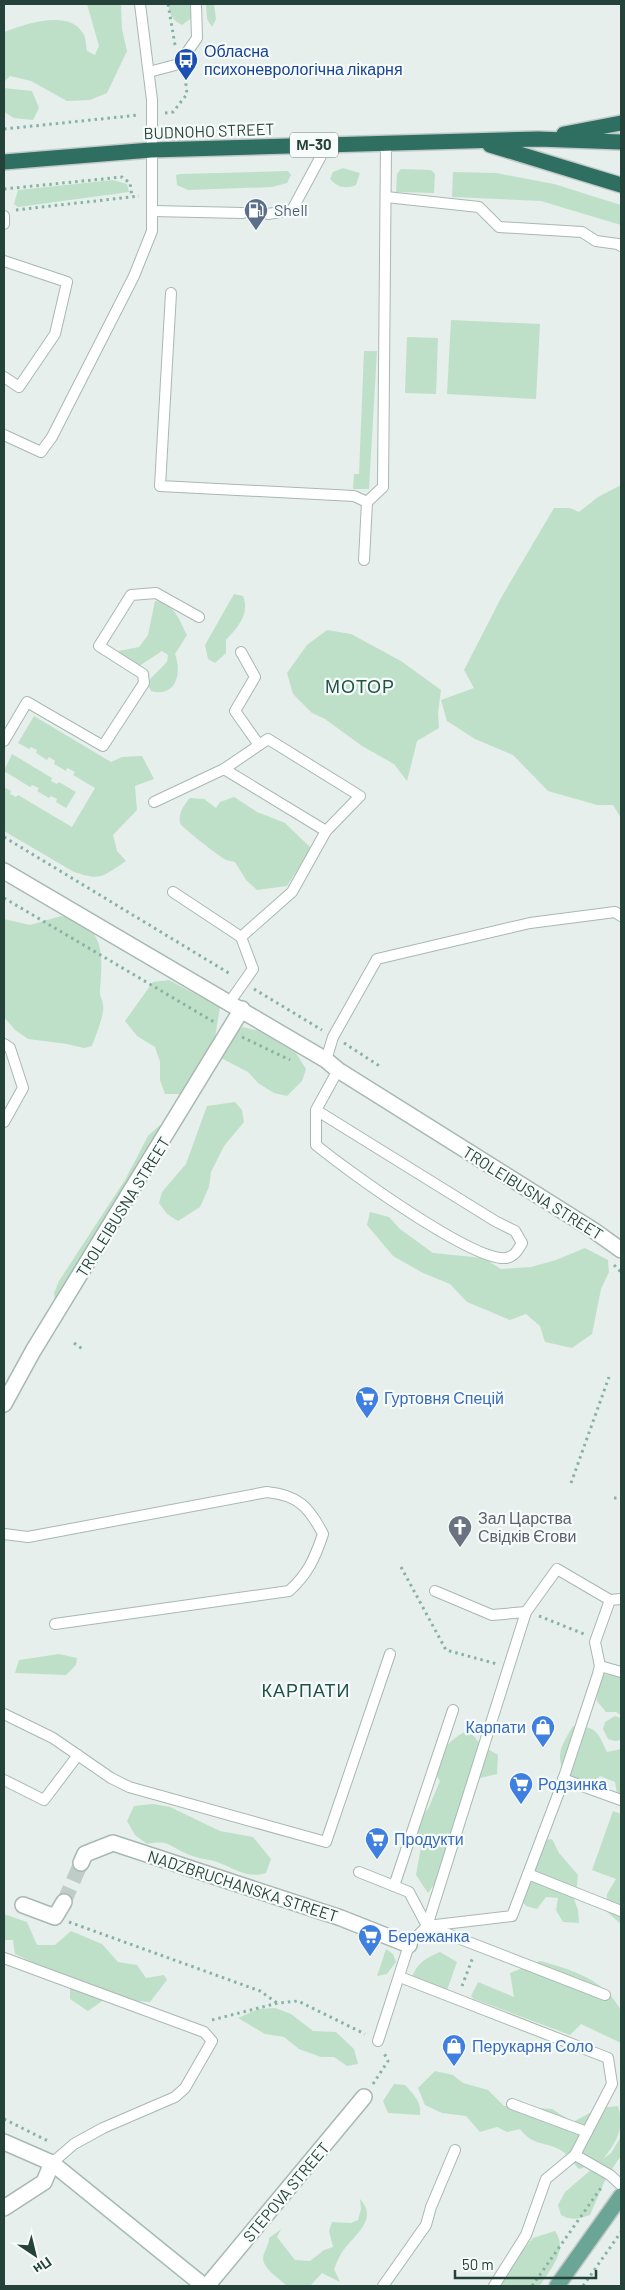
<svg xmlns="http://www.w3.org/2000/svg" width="625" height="2290" viewBox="0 0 625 2290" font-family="Barlow,sans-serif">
<rect width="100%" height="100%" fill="#e6efeb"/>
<g fill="#bfe0c8">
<path d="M87 4H121L122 29 127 51 107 93 90 100 67 101 31 81 10 76 4 82V32C25 24 71 8 84 35 86 39 86 46 87 51L95 55 99 46Z"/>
<path d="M168 4H192L193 17 182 25C172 20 170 15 168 4Z"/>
<polygon points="206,4 214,4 216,19 212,27 207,19"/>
<polygon points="4,88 32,91 39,108 33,120 14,118 4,112"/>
<path d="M343 168 360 173 356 185C346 189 338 188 330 179L333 172Z"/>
<polygon points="401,169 431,170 435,174 434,193 396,192 397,174"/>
<polygon points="288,171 291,175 287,183 272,187 188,190 177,185 176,175 180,174"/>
<polygon points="453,172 496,173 554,184 621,205 621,225 541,201 452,197"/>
<polygon points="113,180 127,184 129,192 18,207 14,204 18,190"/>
<polygon points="451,320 540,324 536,399 447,394"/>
<polygon points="407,337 438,338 436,394 405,393"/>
<polygon points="364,351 377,351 369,489 353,489 354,474 359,474"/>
<polygon points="621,485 621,818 613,805 597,805 548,791 513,755 475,739 447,721 441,700 474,688 464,670 501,598 554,508 570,508 579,512 598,497"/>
<path d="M234 594 243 596C250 614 238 627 226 640V653L215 663 208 659 205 645Z"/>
<path d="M155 601C175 603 179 620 187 635L175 654C182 672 177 698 151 691L148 684 151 678 167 662 168 655 162 651 136 668 118 659 119 651 139 647 148 635Z"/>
<polygon points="327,630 351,634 401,661 441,690 438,713 439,728 417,741 407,781 394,764 362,746 325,719 312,713 293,694 287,673 307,645"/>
<path d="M34 716 111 762 122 757 142 756 154 779 135 786 137 810 113 835 117 851 126 861C102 877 101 881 74 872L4 831V787L11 791 10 794 16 797 18 795 72 827 95 788 73 775 75 772 67 768 66 771 54 764 55 761 49 757 47 760 36 753 37 750 31 747 29 749 18 743Z"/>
<polygon points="12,754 52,778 51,781 57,784 59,782 76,792 66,808 56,802 57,799 51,796 49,798 37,791 39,788 32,785 30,787 4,771"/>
<path d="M234 797 257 812 285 823 311 848 287 886 257 890 246 880 235 862C230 861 224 860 220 856 214 852 181 827 180 823 178 813 184 805 190 798L204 799 216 808 220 802Z"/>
<path d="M61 916C105 925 103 952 100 990 99 996 103 1000 103 1005 105 1014 95 1037 92 1046L84 1048 67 1044 28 1039 15 1030 4 1017V919L30 925Z"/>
<polygon points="169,980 220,1007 213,1049 201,1061 197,1075 180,1094 165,1094 160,1080 160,1062 155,1047 137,1036 125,1021 153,982"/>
<path d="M243 1027 259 1031 296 1053 306 1069 302 1081 287 1096 274 1093 258 1083 248 1072 221 1058C223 1042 229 1035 243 1027Z"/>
<polygon points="235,1102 242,1110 244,1122 224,1146 211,1172 209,1187 200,1207 178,1221 167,1214 159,1203 162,1192 186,1164 207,1106"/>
<polygon points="160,1125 169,1129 55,1302 54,1293 59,1281 125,1180 148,1136"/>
<polygon points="370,1212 389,1217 400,1229 433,1253 483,1258 501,1269 531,1267 556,1260 585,1248 608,1260 609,1272 601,1289 592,1334 572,1348 545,1342 540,1326 526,1314 510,1320 467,1302 450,1284 423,1273 393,1256 367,1225"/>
<polygon points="59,1654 77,1658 76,1665 66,1675 15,1673 19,1660"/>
<polygon points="603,1674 621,1676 621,1715 616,1712 606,1712 597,1701 595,1684"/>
<polygon points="615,1716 621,1718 621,1740 615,1741 608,1739 603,1729 605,1722"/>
<path d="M573 1726C596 1726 598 1732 607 1752L621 1749V1794H617L615 1782 600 1776 591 1785 567 1782C556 1755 558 1751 573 1726Z"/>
<path d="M469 1730 481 1745 498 1755 497 1774 472 1780 436 1882 428 1893 416 1875 421 1847 414 1828 429 1807 440 1781 432 1768C442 1751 450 1738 469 1730Z"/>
<path d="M153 1804 170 1807 220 1831 253 1837 271 1859 266 1873C247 1879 234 1868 217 1862 209 1859 199 1859 190 1855 170 1848 171 1839 147 1844L135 1835 127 1821 134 1806Z"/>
<polygon points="613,1811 621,1814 621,1924 606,1911 607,1894 616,1879 592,1870"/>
<polygon points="552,1839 559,1853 578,1875 577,1886 572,1894 578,1910 579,1923 563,1922 556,1910 558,1898 546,1897 537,1909 526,1906 519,1897 537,1841"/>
<polygon points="4,1914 27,1922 37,1945 55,1945 71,1931 102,1944 118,1962 137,1965 146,1978 164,1975 167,1980 150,2002 105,1999 88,2011 70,1999 70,1980 15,1954 13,1940 4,1940"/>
<polygon points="386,1949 393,1954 396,1962 387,1974 377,1976"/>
<path d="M440 1952 457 1962 447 1990 412 1977C417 1963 426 1958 440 1952Z"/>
<path d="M540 1961C571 1969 606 1980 621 2011 624 2019 621 2034 621 2043L581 2024 570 2035 474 1999 471 1996 478 1982 514 1997 510 1973Z"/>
<polygon points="275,2008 291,2014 313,2031 336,2032 354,2049 358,2064 347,2066 334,2057 321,2057 299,2049 284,2037 265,2034 238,2018 258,2009"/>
<path d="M435 2071 453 2075 463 2083 488 2090 504 2106 552 2109 573 2122 599 2108 618 2106C625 2128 617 2141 603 2159L611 2153 621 2137V2156L607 2176 590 2215C578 2219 572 2221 561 2215L558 2205 565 2192 600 2162 579 2169C574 2164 568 2155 562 2151 547 2141 533 2147 520 2129L507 2132 497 2127 480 2132 466 2116 442 2113 425 2105 418 2088Z"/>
<path d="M394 2084 405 2085C413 2094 422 2102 420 2115L388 2113 383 2101Z"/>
<path d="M360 2199C378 2218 357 2233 345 2248 340 2254 337 2262 334 2269L340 2282 322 2273 310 2286H287C280 2279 263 2269 263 2258 264 2251 269 2245 269 2238L281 2229 277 2237 295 2260 310 2261 324 2250 333 2247 329 2231 332 2222 351 2223 358 2220 361 2209Z"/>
<path d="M555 2231C569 2251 550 2268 540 2286H502L505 2272 533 2238Z"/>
</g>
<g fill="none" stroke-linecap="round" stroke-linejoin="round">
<polyline stroke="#bfccc8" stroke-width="15" stroke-dasharray="15 8" stroke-linecap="butt" points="64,1902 81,1863"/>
<g stroke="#a8b8b2" stroke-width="12">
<g id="lane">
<polyline points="149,72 179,64 197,38 196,4"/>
<polyline points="386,197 479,207 499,227 582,232 596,241 618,244 621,246"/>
<polyline points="152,211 243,213"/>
<polyline points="268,214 292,210 327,145"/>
<polyline points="4,216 4,224"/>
<polyline points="4,261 67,282 55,334 19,387 4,377"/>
<polyline points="171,293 160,486 354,496 367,502"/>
<polyline points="4,435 41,452 52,437 134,276 152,231 152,100 140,4"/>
<polyline points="364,560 367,502 383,487 386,144"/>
<polyline points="241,652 255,677 235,711 259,745"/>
<polyline points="4,741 27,702 103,746 144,683 143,674 99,646 131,595 156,593 199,617"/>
<polyline points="154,802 224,769"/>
<polyline points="173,892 241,937 253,969 229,1003"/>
<polyline points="241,937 292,892 326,831 224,769 268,739 360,796 326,831"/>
<polyline points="4,1044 10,1048 23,1088 4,1122"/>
<polyline points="326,1060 333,1037 377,959 530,923 615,912 621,916"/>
<path d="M316 1110 495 1221 515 1231 522 1243C518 1250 514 1257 506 1258 473 1262 345 1169 316 1145V1110L338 1070"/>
<path d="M4 1534 28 1537 267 1492C298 1495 309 1507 323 1534 315 1558 308 1574 289 1591L55 1624"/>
<polyline points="435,1591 492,1615 526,1612"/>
<polyline points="600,1666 621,1672"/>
<polyline points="4,1714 53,1738 111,1778 129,1787 326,1842 390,1654"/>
<polyline points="563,1779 621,1800"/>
<polyline points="4,1780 44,1800 78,1755"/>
<polyline points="359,1872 409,1892 427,1926 605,1995"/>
<polyline points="528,1874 621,1911"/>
<polyline points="394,1886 453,1710"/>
<polyline points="427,1926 512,1916 559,1792 598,1674 600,1666 595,1642 610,1600"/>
<polyline points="4,1958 204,2032 212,2041 185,2088 175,2097 103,2128 74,2144 52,2163"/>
<polyline points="400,1977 608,2058 612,2084 575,2155 546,2179 526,2235 494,2286"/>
<polyline points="378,2041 409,1945 427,1926 526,1612 557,1569 610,1600 621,1599"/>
<polyline points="512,2104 587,2132"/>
<polyline points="575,2155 610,2175 621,2185"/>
<polyline points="383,2286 426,2225 431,2207 455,2150"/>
</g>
</g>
<g stroke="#a8b8b2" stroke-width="18">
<g id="street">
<polyline points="4,871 326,1060 338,1070 593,1230 621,1250"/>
<polyline points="4,1404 33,1351 242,1009"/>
<polyline points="81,1863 85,1854 113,1843 341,1918 409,1945"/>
<polyline points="23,1905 55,1917 64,1902"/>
<polyline points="4,2208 44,2182 52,2163"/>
<polyline points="207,2286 364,2097"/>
</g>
</g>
<g stroke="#a4bbb3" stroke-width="18">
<polyline id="secondary" points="4,2142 52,2163 204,2286"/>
</g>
<g stroke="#c2cac8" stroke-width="18">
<polyline id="primary" points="557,2286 621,2196"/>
</g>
<g stroke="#c2cac8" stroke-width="18">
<g id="highway">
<polyline points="564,134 621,123"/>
<polyline points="490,145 621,185"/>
<polyline points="4,162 151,150 538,139 621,142"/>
</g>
</g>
<g stroke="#86b3a5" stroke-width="3" stroke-dasharray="2.5 4" stroke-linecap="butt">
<polyline points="168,4 175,45"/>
<polyline points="165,113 173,112 187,94 185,76"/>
<polyline points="4,129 139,115"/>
<polyline points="4,189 122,177 130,183 132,197"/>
<polyline points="16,210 139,196"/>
<polyline points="4,837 232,975"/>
<polyline points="4,898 214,1022"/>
<polyline points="254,989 322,1030"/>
<polyline points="242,1037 290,1060"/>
<polyline points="344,1043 381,1067"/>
<polyline points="614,1265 621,1272"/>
<polyline points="74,1343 84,1350"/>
<polyline points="571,1483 609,1377"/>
<polyline points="614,1498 621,1498"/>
<polyline points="401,1567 446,1650 497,1664"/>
<polyline points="539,1616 584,1634"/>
<polyline points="69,1922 260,1991 277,2003"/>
<polyline points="462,1986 473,1957"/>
<polyline points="212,2020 278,2003 298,2001 365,2034"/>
<polyline points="373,2084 388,2061 383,2051"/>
<polyline points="4,2119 50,2142"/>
<polyline points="532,2286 603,2185"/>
<polyline points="583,2286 621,2232"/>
</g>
<use href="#lane" stroke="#fff" stroke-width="10"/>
<use href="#street" stroke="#fff" stroke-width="15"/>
<use href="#secondary" stroke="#fff" stroke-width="15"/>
<use href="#primary" stroke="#6aa596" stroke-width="15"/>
<use href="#highway" stroke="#2f6f62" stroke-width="15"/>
</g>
<defs>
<g id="bus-pin" transform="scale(1.25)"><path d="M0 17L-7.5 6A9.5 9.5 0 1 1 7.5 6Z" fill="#1a4fb4" stroke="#f7fbf9"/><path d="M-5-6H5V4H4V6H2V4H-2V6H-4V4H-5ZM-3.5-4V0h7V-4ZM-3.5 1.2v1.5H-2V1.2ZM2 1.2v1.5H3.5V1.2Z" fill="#fff"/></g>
<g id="fuel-pin" transform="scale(1.25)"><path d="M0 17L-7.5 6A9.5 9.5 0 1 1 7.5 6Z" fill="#5c6f8a" stroke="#f7fbf9"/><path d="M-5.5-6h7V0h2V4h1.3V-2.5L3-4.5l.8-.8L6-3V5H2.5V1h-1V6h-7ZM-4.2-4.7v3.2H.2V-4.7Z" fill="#fff"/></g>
<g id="supermarket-pin" transform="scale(1.25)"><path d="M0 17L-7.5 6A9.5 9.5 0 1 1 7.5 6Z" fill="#3f7fe0" stroke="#f7fbf9"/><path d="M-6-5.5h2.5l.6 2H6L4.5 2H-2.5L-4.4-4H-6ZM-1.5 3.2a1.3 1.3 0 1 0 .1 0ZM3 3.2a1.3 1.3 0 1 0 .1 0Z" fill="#fff"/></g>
<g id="church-pin" transform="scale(1.25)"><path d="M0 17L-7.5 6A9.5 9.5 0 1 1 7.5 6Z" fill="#6b7280" stroke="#f7fbf9"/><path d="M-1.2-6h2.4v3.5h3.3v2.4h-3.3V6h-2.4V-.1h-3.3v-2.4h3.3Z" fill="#fff"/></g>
<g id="shop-pin" transform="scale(1.25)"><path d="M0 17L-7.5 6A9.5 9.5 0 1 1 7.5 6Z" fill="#3f7fe0" stroke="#f7fbf9"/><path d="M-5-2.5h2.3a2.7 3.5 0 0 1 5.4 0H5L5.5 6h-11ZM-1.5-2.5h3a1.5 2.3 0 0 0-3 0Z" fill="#fff"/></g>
</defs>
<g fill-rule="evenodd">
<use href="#bus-pin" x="186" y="60"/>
<use href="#fuel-pin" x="256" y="210"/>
<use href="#supermarket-pin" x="367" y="1398"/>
<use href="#church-pin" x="460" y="1527"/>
<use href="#shop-pin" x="543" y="1727"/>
<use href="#supermarket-pin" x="521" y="1784"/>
<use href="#supermarket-pin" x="377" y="1839"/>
<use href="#supermarket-pin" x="370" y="1936"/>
<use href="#shop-pin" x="454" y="2046"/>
</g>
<g text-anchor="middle" stroke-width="4.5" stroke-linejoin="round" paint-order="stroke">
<rect fill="#f7fbf9" stroke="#637a73" stroke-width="1" x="290" y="132.5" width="48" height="25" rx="4"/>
<g font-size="15" font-weight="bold" fill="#24423a">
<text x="314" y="150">М-30</text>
</g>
<g font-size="16" fill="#164399" stroke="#f7fbf9" text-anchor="start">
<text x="204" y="57">Обласна<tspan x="204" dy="18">психоневрологічна лікарня</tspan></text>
</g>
<g font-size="16" fill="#24423a" stroke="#f7fbf9">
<text transform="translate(209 131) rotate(-2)" y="6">BUDNOHO STREET</text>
<text transform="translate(533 1193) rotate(32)" y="6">TROLEIBUSNA STREET</text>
<text transform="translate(123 1207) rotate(-58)" y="6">TROLEIBUSNA STREET</text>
<text transform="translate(243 1886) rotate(18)" y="6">NADZBRUCHANSKA STREET</text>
<text transform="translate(286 2192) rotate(-50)" y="6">STEPOVA STREET</text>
</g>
<g font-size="16" fill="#4e5e75" stroke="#f7fbf9" text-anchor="start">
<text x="274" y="216">Shell</text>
</g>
<g font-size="16" fill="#366cbe" stroke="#f7fbf9" text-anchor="start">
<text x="384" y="1404">Гуртовня Спецій</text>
<text x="526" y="1733" text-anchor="end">Карпати</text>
<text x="538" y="1790">Родзинка</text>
<text x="394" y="1845">Продукти</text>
<text x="388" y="1942">Бережанка</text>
<text x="472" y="2052">Перукарня Соло</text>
</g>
<g font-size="16" fill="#5b616d" stroke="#f7fbf9" text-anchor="start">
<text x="478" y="1524">Зал Царства<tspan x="478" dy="18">Свідків Єгови</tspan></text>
</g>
<g font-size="18" letter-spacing="1" fill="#1f5548" stroke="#f7fbf9">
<text x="360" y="693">МОТОР</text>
<text x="306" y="1697">КАРПАТИ</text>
</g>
</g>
<rect width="625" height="2290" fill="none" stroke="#24423a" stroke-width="10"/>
<g transform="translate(35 2255) rotate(145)" stroke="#f7fbf9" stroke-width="4" paint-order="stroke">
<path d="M0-4L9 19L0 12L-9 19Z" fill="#24423a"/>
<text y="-8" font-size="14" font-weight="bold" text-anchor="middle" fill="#24423a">Пн</text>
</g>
<path d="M455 2270v8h141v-8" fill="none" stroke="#24423a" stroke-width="2.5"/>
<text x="462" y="2270" font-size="15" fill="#24423a" stroke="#f7fbf9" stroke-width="4" paint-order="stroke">50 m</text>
</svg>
